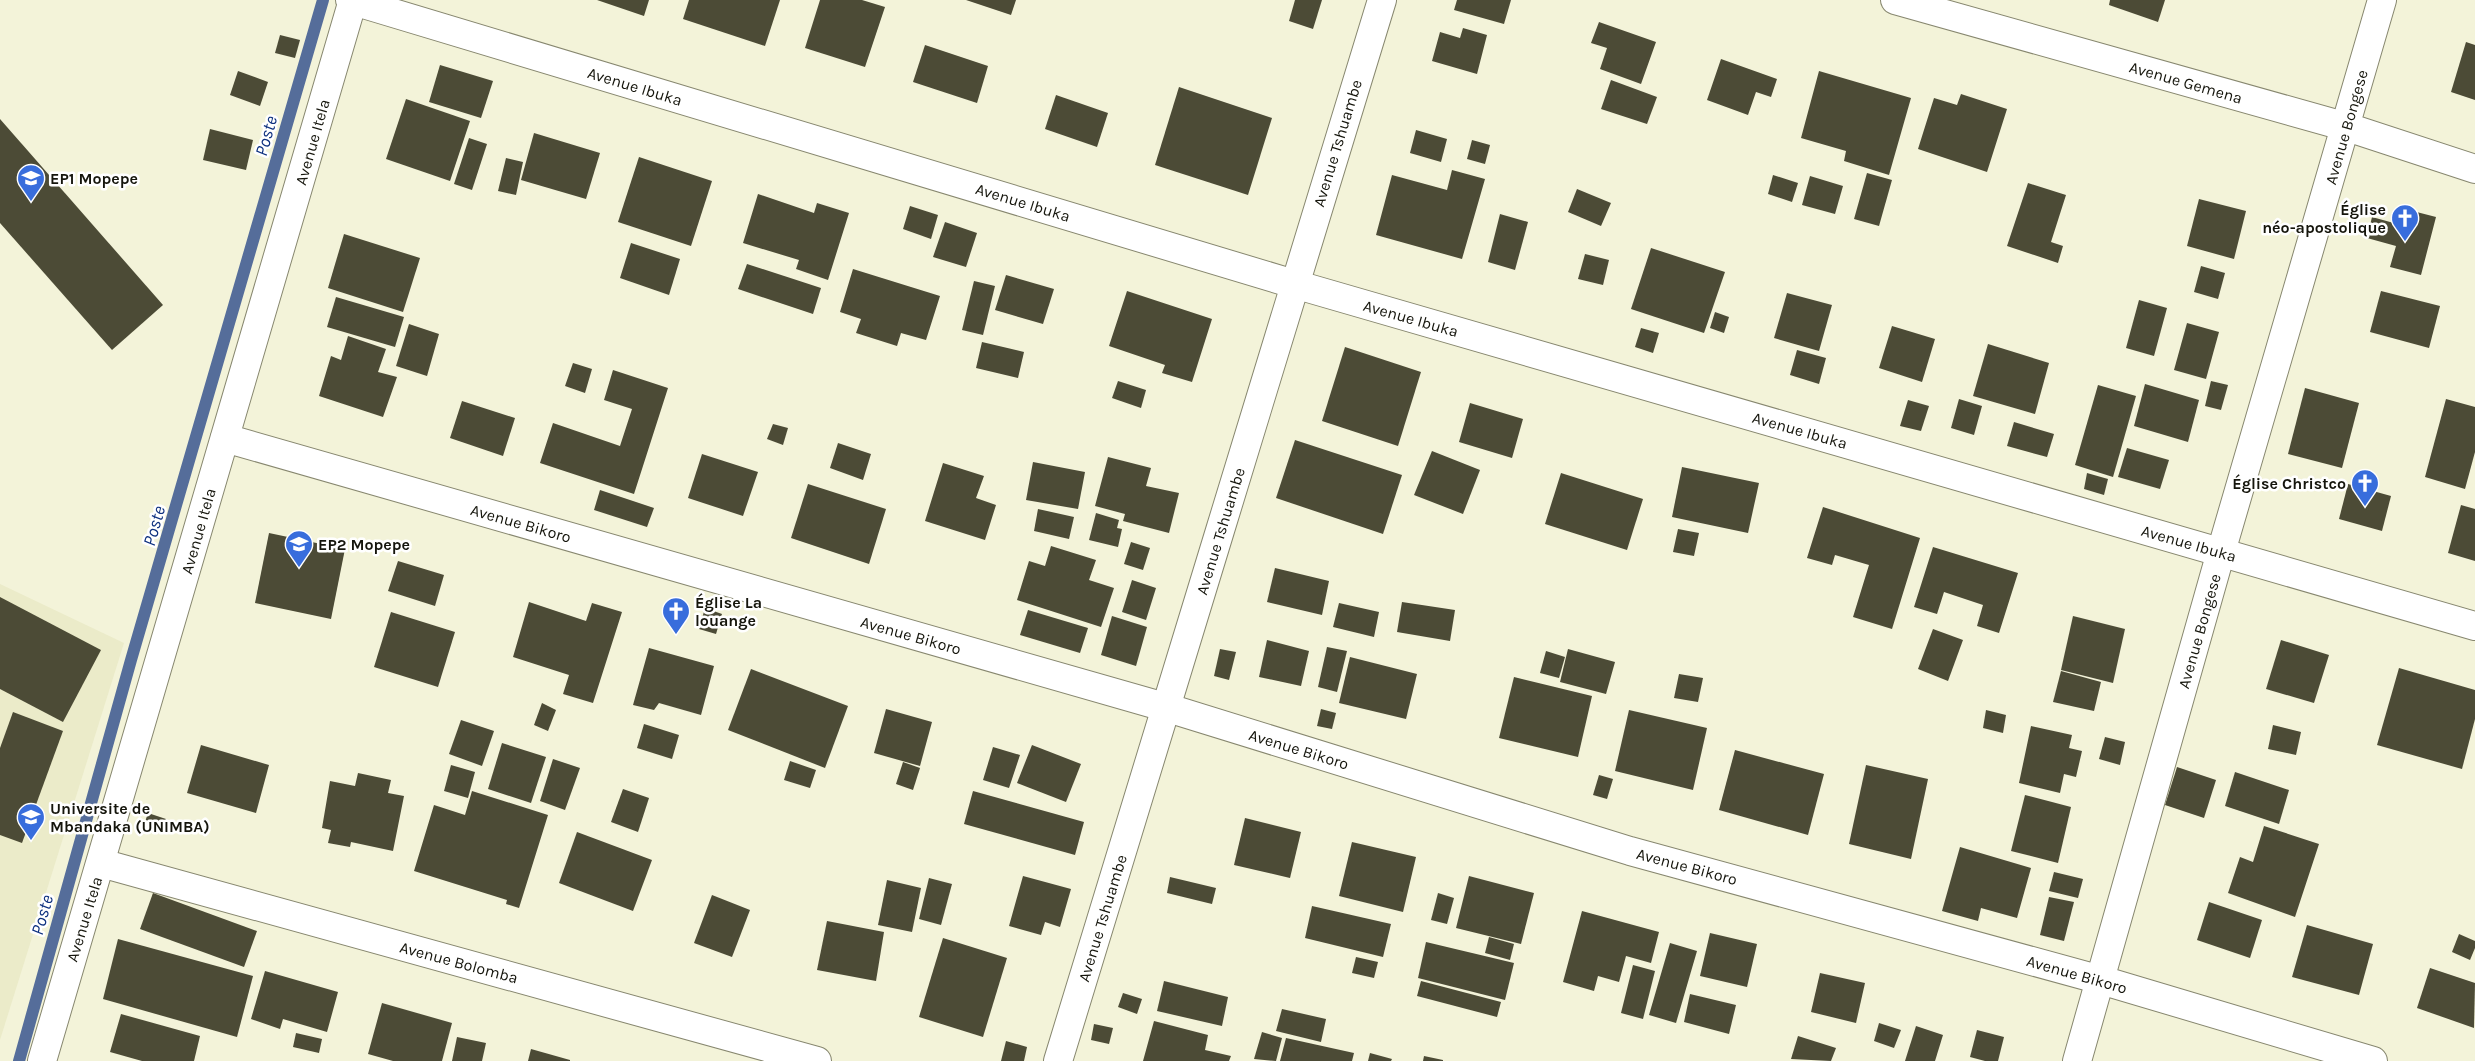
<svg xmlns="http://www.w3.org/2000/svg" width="2475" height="1061" viewBox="0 0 2475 1061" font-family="Karla,sans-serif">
<rect width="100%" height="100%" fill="#f3f3d9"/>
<polygon fill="#ebebc9" points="0,584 124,643 0,1040"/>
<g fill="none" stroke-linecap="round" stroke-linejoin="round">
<polyline stroke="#556d9a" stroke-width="12" points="19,1061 131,660 323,0"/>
</g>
<g fill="#4c4b36">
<polygon points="597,0 649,0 644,16"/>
<polygon points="689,0 780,0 765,46 683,19"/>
<polygon points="820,0 862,0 885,7 865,67 805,48"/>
<polygon points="966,0 1016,0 1011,15"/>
<polygon points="1295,0 1322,0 1313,29 1289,21"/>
<polygon points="1457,0 1511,0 1504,24 1454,10"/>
<polygon points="2110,0 2165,0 2158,22 2109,5"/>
<polygon points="1599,22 1656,42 1641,84 1600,69 1607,48 1591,43"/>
<polygon points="1463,28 1487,35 1477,74 1432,61 1440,32 1460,38"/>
<polygon points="280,35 300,40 295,58 275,53"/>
<polygon points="2466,42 2475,45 2475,100 2451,92"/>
<polygon points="925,45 988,66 977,103 913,82"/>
<polygon points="1721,59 1777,79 1771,97 1756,92 1748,115 1707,100"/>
<polygon points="440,65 493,81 481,118 429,102"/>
<polygon points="238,71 268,82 260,106 230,95"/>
<polygon points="1819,71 1911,98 1889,175 1844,161 1846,151 1801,138"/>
<polygon points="1611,80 1657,97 1647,124 1601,109"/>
<polygon points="1179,87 1272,118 1248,195 1155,165"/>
<polygon points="1961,94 2007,109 1987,172 1918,149 1934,98 1957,105"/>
<polygon points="1056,95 1108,113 1097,147 1045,129"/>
<polygon points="406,99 470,121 450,181 386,159"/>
<polygon points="0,119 163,305 112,350 0,223"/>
<polygon points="210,129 253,140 246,170 203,160"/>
<polygon points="1416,130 1447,139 1441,162 1410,153"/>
<polygon points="534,133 600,153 586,199 521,180"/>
<polygon points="469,138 487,144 472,190 454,184"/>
<polygon points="1472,140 1490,145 1485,164 1467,159"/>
<polygon points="639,157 712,181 691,246 618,222"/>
<polygon points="506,158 523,162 516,195 498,191"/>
<polygon points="1452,170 1485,179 1462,259 1376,235 1392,175 1447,190"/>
<polygon points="1867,173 1892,180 1879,226 1854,219"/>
<polygon points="1773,175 1798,183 1792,202 1768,194"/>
<polygon points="1810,176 1843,186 1835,214 1802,205"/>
<polygon points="2028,183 2066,195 2051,242 2063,246 2058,263 2007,246"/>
<polygon points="1577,189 1611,203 1601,226 1568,212"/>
<polygon points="758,194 814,213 817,203 849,213 828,280 796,269 799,260 743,243"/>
<polygon points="2199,199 2246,211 2234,259 2187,246"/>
<polygon points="910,206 938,215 931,239 903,229"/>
<polygon points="2405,209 2436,217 2421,275 2390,267 2396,246 2367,238 2372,217 2401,225"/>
<polygon points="1500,214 1528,222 1515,270 1488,262"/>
<polygon points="945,222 977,233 966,267 933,257"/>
<polygon points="344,234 420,258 403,312 328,288"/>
<polygon points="631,243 680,259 669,295 620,278"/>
<polygon points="1651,248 1725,272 1704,333 1631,309"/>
<polygon points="1585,254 1609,260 1603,285 1578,279"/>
<polygon points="747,264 821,288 813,314 738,289"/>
<polygon points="2201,266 2225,273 2218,299 2194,292"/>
<polygon points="853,269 940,296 926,340 901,333 897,346 856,333 861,319 840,312"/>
<polygon points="1006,275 1054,289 1043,324 995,310"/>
<polygon points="974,281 995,286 983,335 962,330"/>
<polygon points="1127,291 1212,319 1192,382 1162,373 1165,365 1109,346"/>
<polygon points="2381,291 2440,306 2429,348 2370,332"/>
<polygon points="1787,293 1832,305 1819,351 1774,338"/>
<polygon points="336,297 404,317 395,347 327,327"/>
<polygon points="2139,300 2167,308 2154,356 2126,348"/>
<polygon points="1715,312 1729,317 1724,333 1710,328"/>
<polygon points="2187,323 2219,332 2206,379 2174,370"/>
<polygon points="409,324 439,334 427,376 396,366"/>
<polygon points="1892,326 1935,339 1922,382 1879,368"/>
<polygon points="1641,328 1659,333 1653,353 1635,347"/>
<polygon points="348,336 386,349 378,372 397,377 383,417 319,396 331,356 341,360"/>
<polygon points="982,342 1024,352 1018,378 976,368"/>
<polygon points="1988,344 2049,363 2035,414 1973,396"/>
<polygon points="1345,347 1421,372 1398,446 1322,421"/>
<polygon points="1797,350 1826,358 1819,384 1790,375"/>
<polygon points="573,363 592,369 585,393 565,386"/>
<polygon points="613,370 668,388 634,494 540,463 553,423 620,446 632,409 604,400"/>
<polygon points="1118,381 1146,390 1141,408 1112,398"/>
<polygon points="2211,381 2228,385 2221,410 2205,406"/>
<polygon points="2145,384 2199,400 2188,442 2134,426"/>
<polygon points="2098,385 2136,396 2113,477 2075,465"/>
<polygon points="2305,388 2359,403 2342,468 2288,454"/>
<polygon points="1959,399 1982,406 1974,435 1951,428"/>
<polygon points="2446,399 2475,407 2475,452 2465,489 2425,477"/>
<polygon points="1908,400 1929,406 1921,431 1900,426"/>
<polygon points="462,401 515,418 503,456 450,438"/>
<polygon points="1470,403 1523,419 1512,458 1459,442"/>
<polygon points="2014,422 2054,434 2047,457 2007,446"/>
<polygon points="773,424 788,428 783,445 767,439"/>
<polygon points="1295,440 1402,475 1383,534 1276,498"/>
<polygon points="838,443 871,454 863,480 830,468"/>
<polygon points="2127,448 2169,460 2160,489 2118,477"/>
<polygon points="1432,451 1480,470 1463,514 1414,495"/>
<polygon points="702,454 758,472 743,516 688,498"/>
<polygon points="1108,457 1151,468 1146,486 1179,493 1169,533 1123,521 1125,514 1095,506"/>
<polygon points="1033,462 1085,472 1078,509 1026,500"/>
<polygon points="943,463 984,476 976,498 996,505 985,540 925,521"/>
<polygon points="1682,467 1759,483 1748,533 1672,517"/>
<polygon points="1561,473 1643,499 1627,550 1545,524"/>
<polygon points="2087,473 2108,479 2104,495 2084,489"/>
<polygon points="808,484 886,509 869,564 791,538"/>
<polygon points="2348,484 2391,496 2382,531 2339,519"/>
<polygon points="600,490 654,508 647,527 594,510"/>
<polygon points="2461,505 2475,509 2475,561 2448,553"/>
<polygon points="1823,507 1920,538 1892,629 1853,617 1869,565 1835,555 1832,565 1807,558"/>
<polygon points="1038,509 1074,517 1069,539 1034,531"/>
<polygon points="1096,513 1119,520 1117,528 1122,529 1118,547 1089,540"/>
<polygon points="1678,529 1699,533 1694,556 1673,552"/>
<polygon points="269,533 345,549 331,619 255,603"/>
<polygon points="1131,542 1150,548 1143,570 1124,564"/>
<polygon points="1051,546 1096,560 1089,580 1114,588 1101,627 1017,600 1029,561 1045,566"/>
<polygon points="1933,547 2018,573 1999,633 1977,626 1983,605 1944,592 1937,614 1914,607"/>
<polygon points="398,561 444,575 435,606 388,591"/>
<polygon points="1275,568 1329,581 1322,615 1267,602"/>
<polygon points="1132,580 1156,588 1146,620 1122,612"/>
<polygon points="0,597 101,650 63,722 0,689"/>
<polygon points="529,602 586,621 592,603 622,612 593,703 563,694 569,675 513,657"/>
<polygon points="1402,602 1455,610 1450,641 1397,632"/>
<polygon points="1339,603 1379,612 1374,637 1333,627"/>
<polygon points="705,608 722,614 716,634 699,629"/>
<polygon points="1028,610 1088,628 1080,653 1020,635"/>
<polygon points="391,612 455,632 438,687 374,667"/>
<polygon points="1112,616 1147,627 1136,666 1101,655"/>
<polygon points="2073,616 2125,629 2113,683 2061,670"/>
<polygon points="1933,629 1963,640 1948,681 1918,669"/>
<polygon points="1267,640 1309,651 1301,686 1259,677"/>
<polygon points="2281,640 2329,655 2314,703 2266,689"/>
<polygon points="1327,647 1347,651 1337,692 1318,687"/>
<polygon points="649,648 714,666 701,715 659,703 654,710 633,705"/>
<polygon points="1220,649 1236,652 1229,680 1214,676"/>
<polygon points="1568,649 1615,662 1606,694 1560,682"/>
<polygon points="1546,651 1565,657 1559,678 1540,673"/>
<polygon points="1350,657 1417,674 1406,719 1339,703"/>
<polygon points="2399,668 2475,690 2475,719 2462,769 2377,745"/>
<polygon points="751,669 848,706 825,768 728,730"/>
<polygon points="2061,671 2101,682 2094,711 2053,702"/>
<polygon points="1679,674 1703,678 1698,702 1674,698"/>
<polygon points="1514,677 1592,696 1578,757 1499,738"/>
<polygon points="542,703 556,710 548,731 534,725"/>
<polygon points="886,709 932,722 920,766 874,753"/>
<polygon points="1321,709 1336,713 1332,729 1317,726"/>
<polygon points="1629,710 1707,728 1693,790 1615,771"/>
<polygon points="1986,710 2006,715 2003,733 1983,728"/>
<polygon points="13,712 63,731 22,843 0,835 0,748"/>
<polygon points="461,720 494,731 482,766 449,754"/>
<polygon points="644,724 679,735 672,759 637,748"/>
<polygon points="2273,725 2301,732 2296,755 2268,749"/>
<polygon points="2031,726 2072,735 2069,748 2082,751 2076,777 2064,774 2060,793 2019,783"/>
<polygon points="2105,737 2125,742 2120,765 2099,759"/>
<polygon points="502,743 546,757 531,803 488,789"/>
<polygon points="201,745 269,765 256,813 187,793"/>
<polygon points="1032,745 1081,764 1066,802 1017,783"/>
<polygon points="993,747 1020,755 1009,788 983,780"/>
<polygon points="1735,750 1824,774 1808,835 1719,810"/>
<polygon points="553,759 580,768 565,810 540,801"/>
<polygon points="790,761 816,770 810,788 784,780"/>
<polygon points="903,762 920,768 913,790 896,784"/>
<polygon points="451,765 475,772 468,798 444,791"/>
<polygon points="1866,765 1928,779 1911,859 1849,844"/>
<polygon points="2177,767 2216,780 2204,818 2165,805"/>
<polygon points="2235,772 2289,790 2279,824 2225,806"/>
<polygon points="358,773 391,780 388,793 404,796 393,851 351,842 350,847 328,843 331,830 322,828 330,781 355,786"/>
<polygon points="1599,775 1613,779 1607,799 1593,795"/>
<polygon points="623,789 649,798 638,832 611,822"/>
<polygon points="472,791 548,815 519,908 506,904 507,900 414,871 434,805 465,815"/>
<polygon points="973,791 1084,822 1075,855 964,824"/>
<polygon points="2025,795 2071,807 2058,863 2011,851"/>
<polygon points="148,813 166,819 162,834 143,828"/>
<polygon points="1245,818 1301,832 1290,878 1234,865"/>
<polygon points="2264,826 2319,844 2295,917 2228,893 2240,857 2253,862"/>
<polygon points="577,832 652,860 633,911 559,883"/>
<polygon points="1352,842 1416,857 1403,912 1339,896"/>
<polygon points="1960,847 2031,868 2017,918 1981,908 1978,921 1942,911"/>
<polygon points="2054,872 2083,879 2078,898 2049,891"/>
<polygon points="1023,876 1071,889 1060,927 1045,922 1041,935 1009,926"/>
<polygon points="1469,876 1534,893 1521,944 1456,928"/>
<polygon points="1170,877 1216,888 1212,904 1167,893"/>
<polygon points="929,878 952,884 941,925 919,919"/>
<polygon points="887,880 921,888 912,932 878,925"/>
<polygon points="153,893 257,931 244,967 140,929"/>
<polygon points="1438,893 1454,898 1447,924 1431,920"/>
<polygon points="712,895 750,910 732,957 694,943"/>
<polygon points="2049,897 2074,902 2064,941 2040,935"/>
<polygon points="2209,902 2262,920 2250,958 2197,940"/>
<polygon points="1312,906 1391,924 1383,957 1305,938"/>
<polygon points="1582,911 1659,932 1651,963 1626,956 1619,982 1598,976 1594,991 1563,982"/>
<polygon points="827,921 884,932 876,981 817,970"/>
<polygon points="2307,925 2373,944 2359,995 2292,977"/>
<polygon points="1710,933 1757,944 1747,987 1700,976"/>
<polygon points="2459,934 2475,941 2475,948 2470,960 2452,952"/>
<polygon points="1489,937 1514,944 1510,960 1485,953"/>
<polygon points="943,938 1007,958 983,1037 919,1017"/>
<polygon points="118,939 253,976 237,1037 103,999"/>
<polygon points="1426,942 1514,963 1505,1000 1418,978"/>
<polygon points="1670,943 1697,951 1676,1023 1649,1015"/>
<polygon points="1356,957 1378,962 1374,978 1352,973"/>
<polygon points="1633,965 1655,971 1643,1019 1621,1013"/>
<polygon points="2430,968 2475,983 2474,1028 2417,1008"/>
<polygon points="265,971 338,992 327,1032 283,1019 280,1029 251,1019"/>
<polygon points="1820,973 1865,983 1856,1023 1811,1012"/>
<polygon points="1164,981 1228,997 1222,1026 1157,1011"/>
<polygon points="1421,981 1501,1002 1497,1017 1417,996"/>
<polygon points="1123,993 1142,999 1137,1014 1118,1007"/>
<polygon points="1690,994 1736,1005 1729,1034 1684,1022"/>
<polygon points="382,1003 452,1023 442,1061 393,1061 368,1054"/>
<polygon points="1282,1009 1326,1019 1321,1042 1276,1031"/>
<polygon points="121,1014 200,1036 194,1061 142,1061 110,1052"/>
<polygon points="1154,1021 1208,1035 1205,1050 1231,1056 1229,1061 1143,1061"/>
<polygon points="1879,1023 1901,1030 1894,1048 1874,1041"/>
<polygon points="1094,1024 1113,1028 1109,1044 1091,1040"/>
<polygon points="1916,1026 1943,1035 1935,1061 1905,1061"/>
<polygon points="1977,1030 2004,1037 1998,1061 1985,1061 1970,1057"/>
<polygon points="1262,1032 1282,1038 1276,1061 1254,1059"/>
<polygon points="296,1033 322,1039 319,1053 293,1047"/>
<polygon points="1798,1036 1836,1048 1831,1061 1791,1059"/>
<polygon points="457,1037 486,1043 482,1061 452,1061"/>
<polygon points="1286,1038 1354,1053 1352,1061 1280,1061"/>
<polygon points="1006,1041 1027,1047 1024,1061 1001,1061"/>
<polygon points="531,1049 570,1060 570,1061 528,1061"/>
<polygon points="1370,1053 1392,1059 1391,1061 1368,1061"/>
<polygon points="1424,1056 1443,1060 1443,1061 1423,1061"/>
</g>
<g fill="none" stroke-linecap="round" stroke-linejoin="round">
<g stroke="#87876f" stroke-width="30">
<g id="minor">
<polyline points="350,0 1294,284 2475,626"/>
<polyline points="1895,0 2347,127 2475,169"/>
<polyline points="225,438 1168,708 1630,851 2101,980 2373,1061"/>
<polyline points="101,863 817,1061"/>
<path d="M1058 1061C1168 708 1272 353 1382 0"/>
<polyline points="2077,1061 2221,552 2382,0"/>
</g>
</g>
<g stroke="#87876f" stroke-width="30">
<polyline id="tertiary" points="42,1061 353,0"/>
</g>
<use href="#minor" stroke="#fff" stroke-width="28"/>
<use href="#tertiary" stroke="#fff" stroke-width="28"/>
</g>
<defs>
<g id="school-pin" transform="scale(1.4375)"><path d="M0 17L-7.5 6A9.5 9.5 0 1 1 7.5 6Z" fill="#386ddc" stroke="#fff"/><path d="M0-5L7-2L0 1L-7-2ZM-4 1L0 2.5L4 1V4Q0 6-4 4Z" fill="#fff"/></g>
<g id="church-pin" transform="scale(1.4375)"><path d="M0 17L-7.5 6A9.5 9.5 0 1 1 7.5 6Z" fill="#386ddc" stroke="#fff"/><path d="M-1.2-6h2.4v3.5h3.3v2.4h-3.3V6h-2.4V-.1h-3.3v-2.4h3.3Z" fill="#fff"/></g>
<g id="university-pin" transform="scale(1.4375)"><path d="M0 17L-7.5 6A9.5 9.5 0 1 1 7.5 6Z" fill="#386ddc" stroke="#fff"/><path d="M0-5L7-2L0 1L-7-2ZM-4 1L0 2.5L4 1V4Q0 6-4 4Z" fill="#fff"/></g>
</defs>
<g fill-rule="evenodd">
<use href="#school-pin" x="31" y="178"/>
<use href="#church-pin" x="2405" y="218"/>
<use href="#church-pin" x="2365" y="483"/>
<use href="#school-pin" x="299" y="544"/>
<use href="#church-pin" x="676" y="611"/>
<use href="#university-pin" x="31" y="817"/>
</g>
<g text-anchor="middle" stroke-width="5" stroke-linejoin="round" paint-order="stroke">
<g font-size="16" fill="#15150c" stroke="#fff">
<text transform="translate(2186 82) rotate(16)" y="6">Avenue Gemena</text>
<text transform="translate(635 86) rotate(17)" y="6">Avenue Ibuka</text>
<text transform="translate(2346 127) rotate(-74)" y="6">Avenue Bongese</text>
<text transform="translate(312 142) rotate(-74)" y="6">Avenue Itela</text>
<text transform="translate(1337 143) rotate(-73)" y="6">Avenue Tshuambe</text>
<text transform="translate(1023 202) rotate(17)" y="6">Avenue Ibuka</text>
<text transform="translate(1411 318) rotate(16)" y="6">Avenue Ibuka</text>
<text transform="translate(1800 430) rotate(16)" y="6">Avenue Ibuka</text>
<text transform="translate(521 523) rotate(16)" y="6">Avenue Bikoro</text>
<text transform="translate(198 531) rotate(-74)" y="6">Avenue Itela</text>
<text transform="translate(1220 531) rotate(-73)" y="6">Avenue Tshuambe</text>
<text transform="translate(2189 543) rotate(16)" y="6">Avenue Ibuka</text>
<text transform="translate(2199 631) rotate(-74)" y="6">Avenue Bongese</text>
<text transform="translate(911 635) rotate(16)" y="6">Avenue Bikoro</text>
<text transform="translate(1299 749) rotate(17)" y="6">Avenue Bikoro</text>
<text transform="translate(1687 866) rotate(15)" y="6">Avenue Bikoro</text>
<text transform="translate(1102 918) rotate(-73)" y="6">Avenue Tshuambe</text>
<text transform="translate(84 919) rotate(-73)" y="6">Avenue Itela</text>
<text transform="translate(459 962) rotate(15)" y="6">Avenue Bolomba</text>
<text transform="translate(2077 974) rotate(16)" y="6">Avenue Bikoro</text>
</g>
<g font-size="16" font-weight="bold" fill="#15150c" stroke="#fff" text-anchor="start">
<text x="50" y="184">EP1 Mopepe</text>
<text x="2386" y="215" text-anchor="end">Église<tspan x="2386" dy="18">néo-apostolique</tspan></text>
<text x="2346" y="489" text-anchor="end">Église Christco</text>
<text x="318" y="550">EP2 Mopepe</text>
<text x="695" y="608">Église La<tspan x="695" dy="18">louange</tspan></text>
<text x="50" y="814">Universite de<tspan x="50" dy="18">Mbandaka (UNIMBA)</tspan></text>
</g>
<g font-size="18" font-style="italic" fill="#0e317f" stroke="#fff">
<text transform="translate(266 136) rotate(-74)" y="6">Poste</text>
<text transform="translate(154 526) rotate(-74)" y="6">Poste</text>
<text transform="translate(42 915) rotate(-74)" y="6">Poste</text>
</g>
</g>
</svg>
